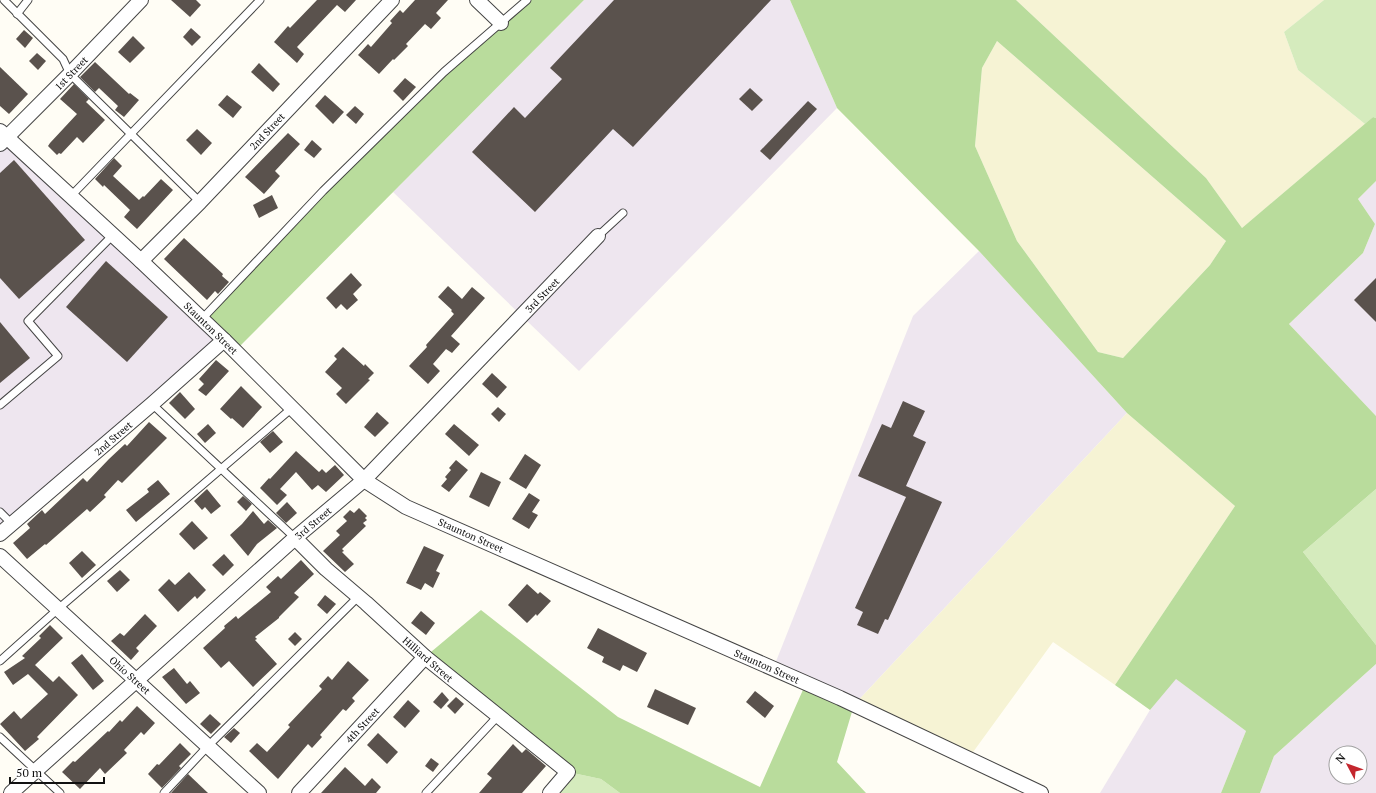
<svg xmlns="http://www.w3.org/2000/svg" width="1376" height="793" viewBox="0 0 1376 793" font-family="'PT Serif',serif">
<rect width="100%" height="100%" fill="#fffdf5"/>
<g fill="#eee6ef" fill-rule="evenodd">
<polygon points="584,0 790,0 837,108 579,371 393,192"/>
<polygon points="7,138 224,340 0,534 0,144"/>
<polygon points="1376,181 1376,416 1289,324 1363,253 1375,224 1358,199"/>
<polygon points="979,251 1127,413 854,705 773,669 913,316"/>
<path d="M1376 664V793H1260L1274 756ZM1336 753H1360V777H1336Z"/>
<polygon points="1175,678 1246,731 1221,793 1100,793 1150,710"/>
</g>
<g fill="#f6f3d4">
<polygon points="1016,0 1324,0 1284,32 1298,70 1365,124 1242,228 1206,178"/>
<polygon points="997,41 1226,241 1210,265 1123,358 1098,352 1017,241 975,146 982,68"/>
<polygon points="1127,413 1235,506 1115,685 1053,642 968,759 854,705"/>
</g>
<g fill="#d5ebbd">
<polygon points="1324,0 1376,0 1376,118 1373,117 1365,124 1298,70 1284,32"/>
<polygon points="1376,489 1376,645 1303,552"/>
<polygon points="568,772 601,779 620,793 550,793"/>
</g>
<g fill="#b9dc9c" fill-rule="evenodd">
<polygon points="527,0 584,0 235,351 202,319 323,191 444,72"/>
<path d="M790 0H1016L1206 178 1242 228 1373 117 1376 118V181L1358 199 1375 224 1363 253 1289 324 1376 416V489L1303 552 1376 645V664L1274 756 1260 793H1221L1246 731 1176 679 1150 710 1115 685 1235 506 1127 413 979 251 837 108ZM997 41 1226 241 1210 265 1123 358 1098 352 1017 241 975 146 982 68Z"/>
<polygon points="481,610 618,717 760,787 806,683 854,705 837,762 866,793 620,793 601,779 568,772 425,657"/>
</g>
<g fill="#5a524d">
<polygon points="171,0 196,0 201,5 190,17"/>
<polygon points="317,0 356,0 345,12 337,5 297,47 304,54 297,63 274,42 288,26 290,28"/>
<polygon points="415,0 448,0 436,13 441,18 431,29 425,24 406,44 408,46 394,60 393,59 379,74 358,55 368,44 371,47 392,23 390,21 400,10 403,13"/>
<polygon points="614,0 771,0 633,147 613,129 535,212 472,152 514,107 525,118 562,79 550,68"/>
<polygon points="191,28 201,37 192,46 183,37"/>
<polygon points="24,30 33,38 25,48 16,39"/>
<polygon points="133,36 145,48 130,63 118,52"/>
<polygon points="37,53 46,61 38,70 29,61"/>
<polygon points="95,62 129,94 130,93 139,100 124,117 115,110 118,106 99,88 95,92 80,77"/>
<polygon points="259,63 280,84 273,92 251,72"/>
<polygon points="0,67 28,94 9,114 0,106"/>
<polygon points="405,78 416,87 403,101 393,91"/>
<polygon points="74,84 89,99 86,102 105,120 83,143 77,137 61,154 59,153 57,155 48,146 50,143 77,114 60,99"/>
<polygon points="750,88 763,100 752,111 739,99"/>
<polygon points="227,95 242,107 233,118 218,105"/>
<polygon points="325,95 344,112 333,124 315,106"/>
<polygon points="808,101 817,109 770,160 760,151"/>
<polygon points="355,106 364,114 356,124 346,115"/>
<polygon points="197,129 212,143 201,155 186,140"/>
<polygon points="288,133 300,144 275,171 280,176 264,194 245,177"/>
<polygon points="312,140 322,149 314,158 304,150"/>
<polygon points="114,158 122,166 113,176 139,200 143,196 144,197 161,179 173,190 137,229 124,217 130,210 104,185 103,187 95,179"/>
<polygon points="14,160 85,240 19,299 0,278 0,173"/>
<polygon points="272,195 278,208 259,218 253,205"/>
<polygon points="184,238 223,274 222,276 229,282 218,294 215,291 207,300 164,259"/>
<polygon points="106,261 168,317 127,362 66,307"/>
<polygon points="351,273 362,285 353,294 358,300 347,310 341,304 336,309 326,298"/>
<polygon points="1376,278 1376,322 1354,300"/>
<polygon points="448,286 462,299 472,287 485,298 451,336 460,344 452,353 446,349 433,364 440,371 428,384 409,366 427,347 426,345 454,314 451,311 452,310 438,297"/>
<polygon points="0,322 30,358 0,383"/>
<polygon points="343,347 364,366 365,364 374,373 368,379 370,380 346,404 336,394 342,388 325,372 337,359 334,356"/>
<polygon points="216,360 229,371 206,396 198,390 204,384 199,379"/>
<polygon points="492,373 507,387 497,398 482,384"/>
<polygon points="241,386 262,407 243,428 232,418 231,419 220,409"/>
<polygon points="180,392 195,409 185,419 169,403"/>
<polygon points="903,401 925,411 913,436 926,442 906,486 942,502 888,620 885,619 878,634 857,625 863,612 855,608 906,497 858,476 882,424 891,428"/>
<polygon points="498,407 506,414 499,422 491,414"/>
<polygon points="377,412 389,423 375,437 364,427"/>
<polygon points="149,422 167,438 122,483 118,480 104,495 106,497 90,512 87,509 46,545 45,544 27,559 13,543 30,528 27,524 42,510 45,514 83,478 87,482 109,459 125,444 127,446"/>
<polygon points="208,424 216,433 205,443 197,434"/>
<polygon points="454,424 479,445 469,456 445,434"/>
<polygon points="273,431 283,442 270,453 260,442"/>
<polygon points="296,451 319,472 322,469 326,473 335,465 344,475 326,492 318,485 312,490 296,472 280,489 287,495 277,505 260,488 269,478 270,479"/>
<polygon points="525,454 541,465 526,489 509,479"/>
<polygon points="456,460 468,470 449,492 441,486 447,479 445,477 451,470 449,468"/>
<polygon points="481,472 501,482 489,507 469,497"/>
<polygon points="158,480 170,494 136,522 126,510 149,492 147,489"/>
<polygon points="207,489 221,506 211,514 205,507 202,510 194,501"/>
<polygon points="529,493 540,500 532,512 538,515 529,529 512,519"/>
<polygon points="243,496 252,504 246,511 237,502"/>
<polygon points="287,502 297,513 286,523 276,513"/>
<polygon points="359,508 367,516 365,518 367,520 363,523 366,526 342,549 344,551 342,552 354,564 345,572 323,551 340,535 336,531 347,521 343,517 350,510 354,513"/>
<polygon points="253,511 264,524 268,520 277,528 257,544 248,556 230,535 242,524"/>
<polygon points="192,521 208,538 194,550 179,534"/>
<polygon points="424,546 444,555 436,571 440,573 433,588 425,583 421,590 406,583"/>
<polygon points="82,551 96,565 82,578 69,563"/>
<polygon points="224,554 234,565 223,576 212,565"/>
<polygon points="301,560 314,574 294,593 299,597 279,617 279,618 255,637 257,639 255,640 277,664 253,687 229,661 221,668 203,648 225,628 224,626 236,616 238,619 271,592 266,587 278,576 281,579"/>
<polygon points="120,570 130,580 117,592 107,581"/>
<polygon points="189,572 206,590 197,599 195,596 178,612 158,590 169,579 175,585"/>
<polygon points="527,584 538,594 540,592 551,601 537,616 536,614 527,623 508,605"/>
<polygon points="325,595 336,604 327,614 317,605"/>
<polygon points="421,611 435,623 426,635 411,623"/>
<polygon points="145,614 157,626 136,648 139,651 131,660 111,641 120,633 124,636"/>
<polygon points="50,625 63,638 35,665 53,682 59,676 78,695 37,737 39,739 25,751 0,724 14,711 21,719 48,694 28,674 13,685 4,672 25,658 22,656 41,638 39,636"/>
<polygon points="598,628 647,653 637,672 623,665 620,671 602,662 604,657 587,648"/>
<polygon points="295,632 302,639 295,646 288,639"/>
<polygon points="82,654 104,681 93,690 71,663"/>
<polygon points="348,661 369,680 352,698 355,701 346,711 343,709 320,735 322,737 312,748 308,744 278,779 249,751 257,743 267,752 290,727 288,725 322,689 319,686 328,676 332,680"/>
<polygon points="174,668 187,684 190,681 200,693 186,704 162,677"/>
<polygon points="655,689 696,708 688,725 647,707"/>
<polygon points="755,691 774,706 765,718 746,702"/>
<polygon points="442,692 449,700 441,709 433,702"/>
<polygon points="456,697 464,704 455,714 447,706"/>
<polygon points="408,700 420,711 405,728 393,717"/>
<polygon points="137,706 155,723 144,735 141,732 124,750 127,753 105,774 100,768 80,789 62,772 73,761 75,762 108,731 109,732 120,720 122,722"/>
<polygon points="210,714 221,724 211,734 200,724"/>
<polygon points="234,728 240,733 231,743 224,737"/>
<polygon points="378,733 398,752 387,764 367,745"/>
<polygon points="180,743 191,754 179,766 181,768 162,788 148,774 157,764 159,765"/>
<polygon points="513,744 522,753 526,749 546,766 522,793 479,793 492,778 487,774"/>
<polygon points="431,758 439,764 433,772 425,766"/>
<polygon points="345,767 365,786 372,778 381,787 376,793 321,793"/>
<polygon points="188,774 208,793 171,793"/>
</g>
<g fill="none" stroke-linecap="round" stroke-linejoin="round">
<g stroke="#444" stroke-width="9">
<g id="service">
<polyline points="4,0 63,59 70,74 200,202"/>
<polyline points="17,14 28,0"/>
<polyline points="71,196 260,0"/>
<polyline points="598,236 623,213"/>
<polyline points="202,319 323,191 444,72 527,0"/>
<polyline points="152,404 295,538"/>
<polyline points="0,405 58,356 28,321 113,235"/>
<polyline points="0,512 12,524"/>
<polyline points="0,661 58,609 292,408"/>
<polyline points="0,737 60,793"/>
<polyline points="164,793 208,746 359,596"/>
<polyline points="426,793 498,716"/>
</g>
</g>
<g stroke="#444" stroke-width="16">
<g id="minor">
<polyline points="477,0 501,23"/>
<polyline points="0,131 141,261 224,340 364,480 406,507 840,698 1041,793"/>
<polyline points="0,144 70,74 141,0"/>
<polyline points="141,261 200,202 392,0"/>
<polyline points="0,534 152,404 224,340"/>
<polyline points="295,538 326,569 366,603 425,657 568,772 550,793"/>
<polyline points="0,556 259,793"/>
<polyline points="11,793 295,538 364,480 598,236"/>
<polyline points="299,793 425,657"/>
</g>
</g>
<use href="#service" stroke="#fff" stroke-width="7"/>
<use href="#minor" stroke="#fff" stroke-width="14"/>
</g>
<g text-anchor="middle" stroke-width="4" stroke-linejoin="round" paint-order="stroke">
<g font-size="10" fill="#111" stroke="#fff">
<text transform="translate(71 73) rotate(-46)" y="4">1st Street</text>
<text transform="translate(267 131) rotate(-47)" y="4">2nd Street</text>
<text transform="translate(542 295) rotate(-46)" y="4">3rd Street</text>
<text transform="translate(211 328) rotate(44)" y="4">Staunton Street</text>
<text transform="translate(113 438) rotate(-41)" y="4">2nd Street</text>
<text transform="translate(313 523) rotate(-40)" y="4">3rd Street</text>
<text transform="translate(471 535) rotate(24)" y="4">Staunton Street</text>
<text transform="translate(428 659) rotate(41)" y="4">Hilliard Street</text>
<text transform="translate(767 666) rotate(24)" y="4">Staunton Street</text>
<text transform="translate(130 675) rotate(42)" y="4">Ohio Street</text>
<text transform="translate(362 725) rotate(-47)" y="4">4th Street</text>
</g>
</g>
<g transform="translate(1348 765) rotate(311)"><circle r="19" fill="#ffffff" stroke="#a0a0a0"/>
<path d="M0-3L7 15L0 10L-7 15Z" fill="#c4262e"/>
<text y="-6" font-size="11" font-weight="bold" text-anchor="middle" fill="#111111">N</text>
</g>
<path d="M10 777v6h94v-6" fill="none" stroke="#111111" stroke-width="2"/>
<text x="16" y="777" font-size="12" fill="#111111" stroke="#ffffff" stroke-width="3" paint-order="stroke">50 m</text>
</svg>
